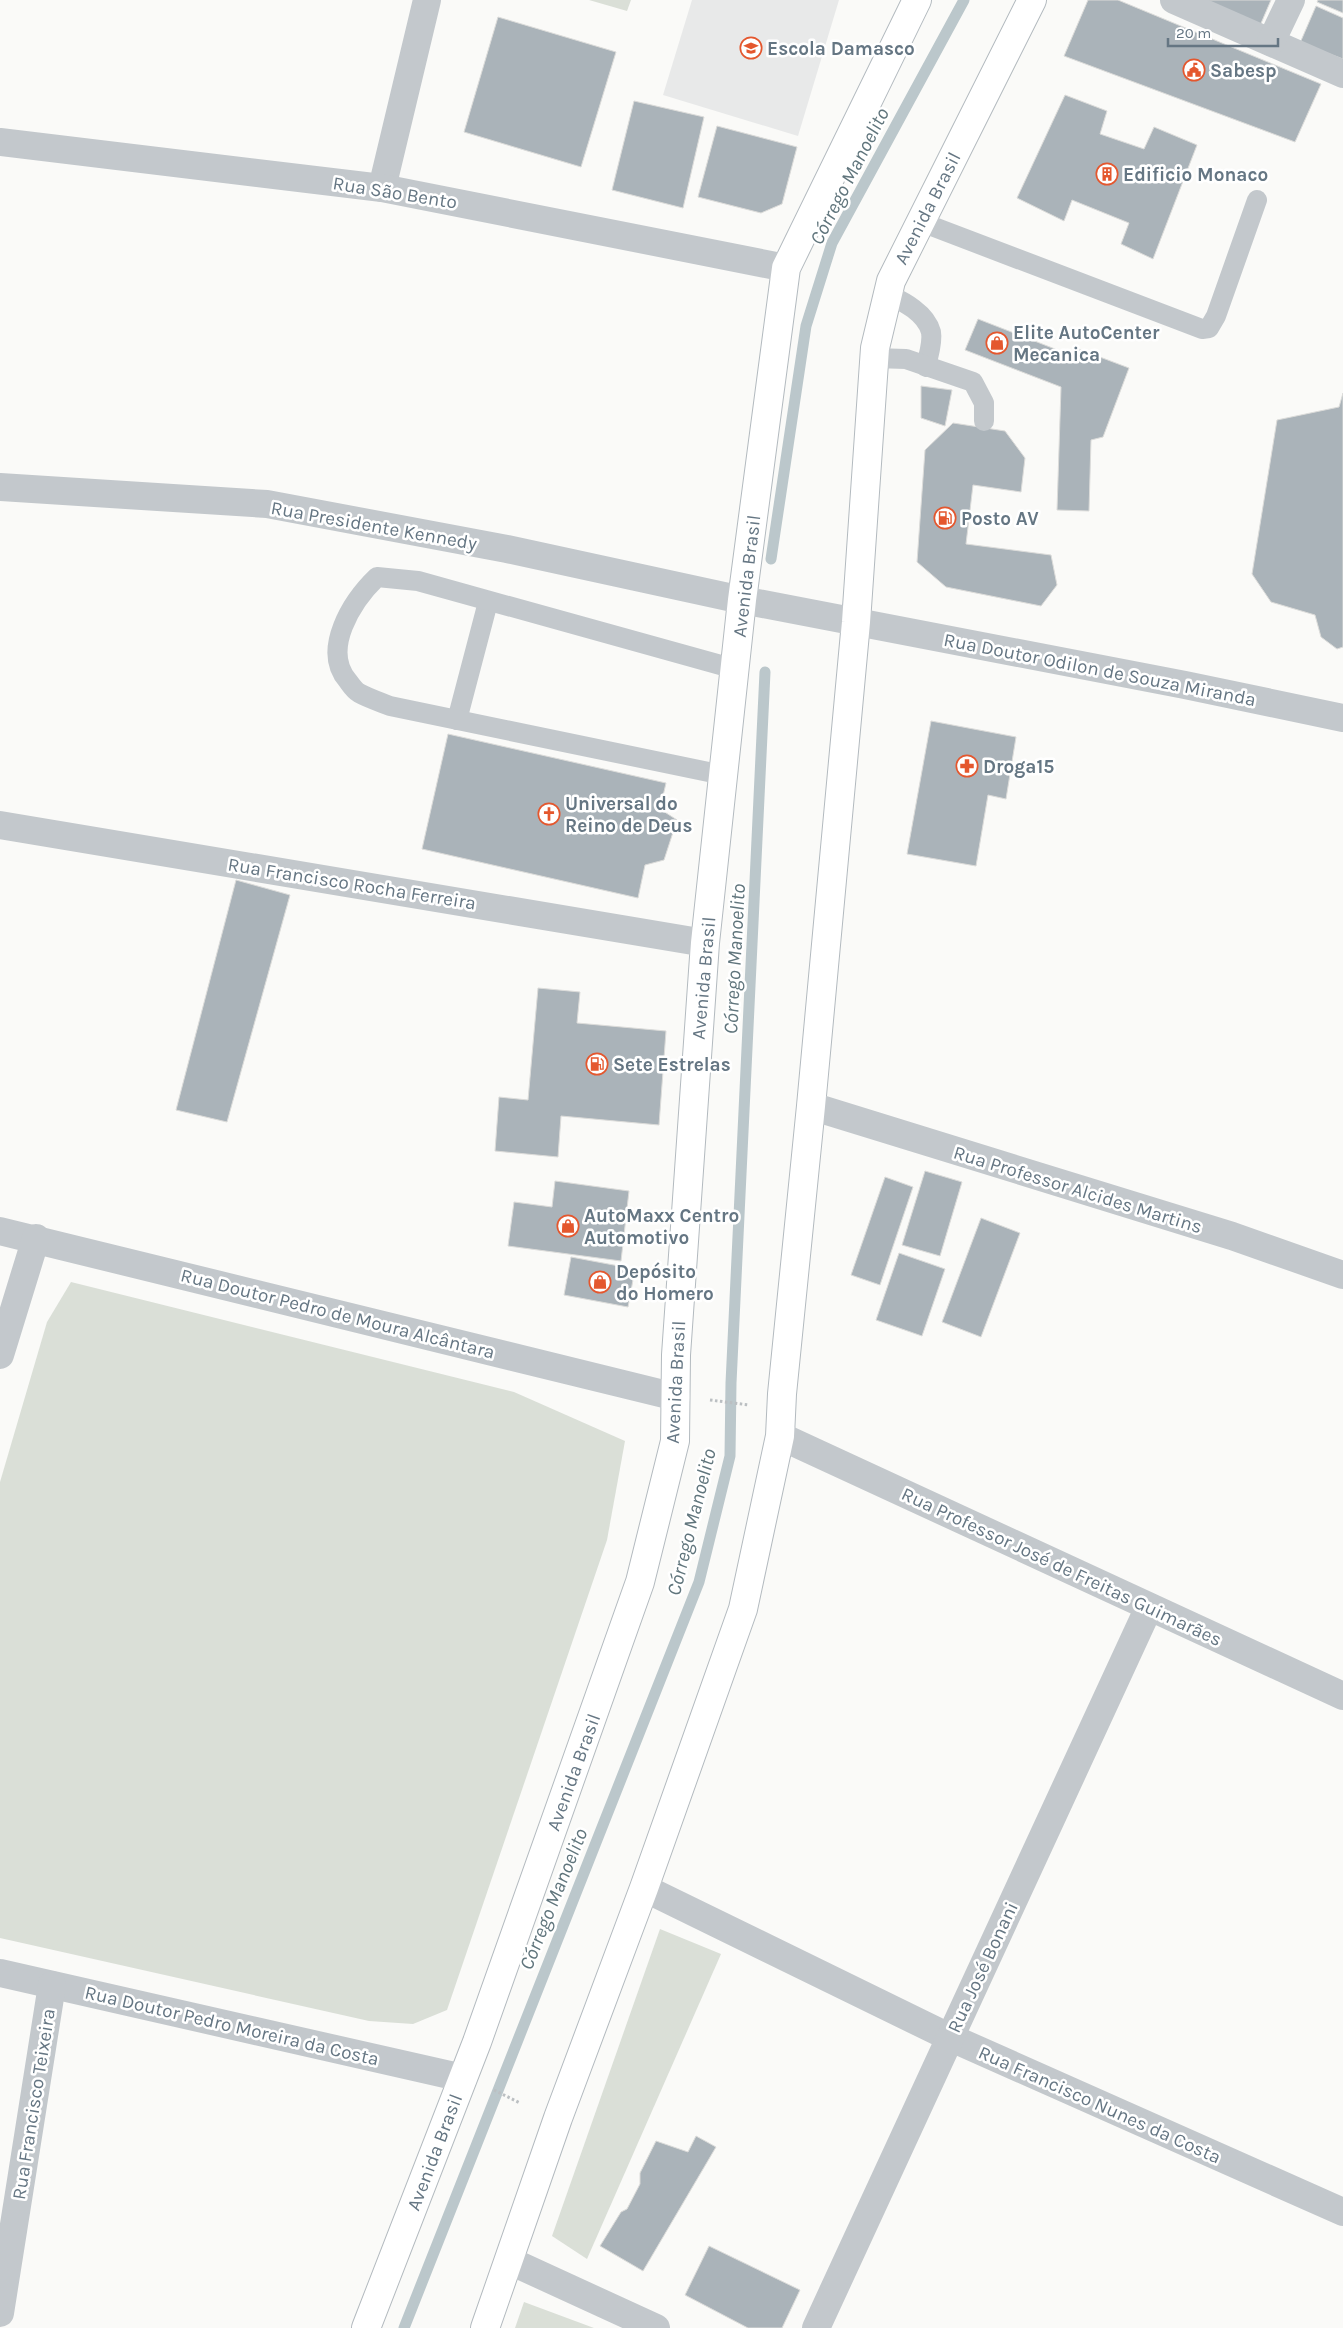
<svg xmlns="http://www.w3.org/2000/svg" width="1343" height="2328" viewBox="0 0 1343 2328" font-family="Karla,sans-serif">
<rect width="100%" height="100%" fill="#fafaf8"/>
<polygon fill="#e8e9e9" points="692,0 839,0 798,136 663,95"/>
<g fill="#dadfd7">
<polygon points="589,0 631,0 627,11"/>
<polygon points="71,1282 514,1392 625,1441 607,1540 447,2010 413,2024 369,2021 0,1938 0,1482 47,1322"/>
<polygon points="660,1929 721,1954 587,2259 552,2236"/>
<polygon points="524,2302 594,2328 515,2328"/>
</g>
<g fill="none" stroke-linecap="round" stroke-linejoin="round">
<g stroke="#bbc7cb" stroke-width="11">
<polyline points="771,559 806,326 832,243 964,0"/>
<polyline points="404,2328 699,1582 730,1456 731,1383 765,672"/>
</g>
</g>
<g fill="#aab3b9" stroke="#dcdcda">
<polygon points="1088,0 1118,0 1321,84 1295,142 1064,56"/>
<polygon points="1193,0 1271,0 1259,28"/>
<polygon points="1318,0 1343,0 1343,13 1317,2"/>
<polygon points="1316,6 1343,18 1343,59 1300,43"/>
<polygon points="498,17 616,52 581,167 464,132"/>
<polygon points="1065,95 1107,111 1100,134 1144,149 1154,127 1197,145 1153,259 1121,244 1129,223 1072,200 1064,221 1017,198"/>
<polygon points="634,101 704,117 683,208 612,190"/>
<polygon points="717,126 797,147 782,204 761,213 698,197"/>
<polygon points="978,319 1073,356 1076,348 1129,368 1103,437 1091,440 1089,511 1057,510 1061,387 965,350"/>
<polygon points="921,386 952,390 945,426 921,418"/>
<polygon points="1343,393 1343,647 1337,649 1321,637 1315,615 1271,602 1252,574 1277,420 1339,407"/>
<polygon points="953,423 1005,431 1025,458 1021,492 973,485 966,544 1051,555 1057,585 1041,606 946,587 917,562 925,450"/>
<polygon points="931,721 1016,737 1006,799 988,795 976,866 907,854"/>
<polygon points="448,734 666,783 660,809 677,820 664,860 645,865 638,898 422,849"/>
<polygon points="236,880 290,895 227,1122 176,1110"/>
<polygon points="538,988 580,992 577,1023 666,1031 659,1125 561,1116 558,1157 495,1151 499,1097 528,1100"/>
<polygon points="925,1171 962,1182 940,1256 902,1245"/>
<polygon points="885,1177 913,1187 880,1285 851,1275"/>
<polygon points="555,1181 629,1191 621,1261 508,1246 514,1202 552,1207"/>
<polygon points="981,1218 1020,1233 981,1337 942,1322"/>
<polygon points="899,1253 945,1269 922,1336 876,1320"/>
<polygon points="571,1257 635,1269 628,1307 564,1295"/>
<polygon points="696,2136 716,2147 643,2271 600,2246 621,2212 627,2209 640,2184 640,2173 656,2141 688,2152"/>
<polygon points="709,2246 800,2290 782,2328 748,2328 685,2295"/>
</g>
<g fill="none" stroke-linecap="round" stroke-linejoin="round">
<g stroke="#b3babf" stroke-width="30">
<g id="secondary">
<polyline points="366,2328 477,2042 640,1582 675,1441 676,1355 705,943 742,600 786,268 917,0"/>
<polyline points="485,2328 558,2118 644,1888 743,1609 780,1436 782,1394 811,1106 856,622 875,348 891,281 1032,0"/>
</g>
</g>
<g stroke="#bbbfc2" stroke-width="3" stroke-dasharray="2.5 2.5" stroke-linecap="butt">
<polyline points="710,1400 749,1405"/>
<polyline points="494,2090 520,2103"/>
</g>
<g stroke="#c3c8cc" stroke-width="20">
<polyline points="921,222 1202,329 1209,328 1216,316 1257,200"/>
<path d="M888 294C904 302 926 313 931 332 933 343 928 356 926 367"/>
<polyline points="874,358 906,359 973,382 984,403 984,421"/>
<polyline points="457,720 488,602"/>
<path d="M723 775 390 706C380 702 368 698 359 693 354 690 351 685 348 681 321 650 352 601 377 577L418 581 735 669"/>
</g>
<g stroke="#c3c8cc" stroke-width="28">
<polyline points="1174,0 1343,74"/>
<polyline points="1271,42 1291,0"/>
<polyline points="382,188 427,0"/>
<polyline points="0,487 267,504 507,549 742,600"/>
<polyline points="0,825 705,943"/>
<polyline points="811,1106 1232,1236 1343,1275"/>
<polyline points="0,1231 676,1397"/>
<polyline points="0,1355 36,1238"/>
<polyline points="780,1436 1343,1696"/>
<polyline points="644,1888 949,2037 1343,2212"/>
<polyline points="0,1973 463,2078"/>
<polyline points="510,2261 656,2328"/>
<polyline points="0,2313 52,1985"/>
<polyline points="816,2328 1149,1607"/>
</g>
<g stroke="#c3c8cc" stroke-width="28">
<polyline points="0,142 382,188 786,268"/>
<polyline points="742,600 1185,685 1343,718"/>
</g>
<use href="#secondary" stroke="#fff" stroke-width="28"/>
</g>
<defs>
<g id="school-ring" transform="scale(1.125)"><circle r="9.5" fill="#fff" stroke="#e4572e" stroke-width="1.5"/><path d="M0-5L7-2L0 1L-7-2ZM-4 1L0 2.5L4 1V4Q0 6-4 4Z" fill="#e4572e"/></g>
<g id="civic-ring" transform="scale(1.125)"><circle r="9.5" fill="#fff" stroke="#e4572e" stroke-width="1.5"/><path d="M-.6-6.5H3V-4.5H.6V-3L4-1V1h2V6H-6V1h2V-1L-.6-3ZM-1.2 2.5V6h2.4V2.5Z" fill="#e4572e"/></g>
<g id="building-ring" transform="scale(1.125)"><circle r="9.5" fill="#fff" stroke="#e4572e" stroke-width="1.5"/><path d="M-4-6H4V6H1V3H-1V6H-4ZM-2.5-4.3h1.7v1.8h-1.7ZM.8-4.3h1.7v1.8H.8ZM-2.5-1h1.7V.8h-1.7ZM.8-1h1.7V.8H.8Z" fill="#e4572e"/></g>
<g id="shop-ring" transform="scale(1.125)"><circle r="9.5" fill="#fff" stroke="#e4572e" stroke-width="1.5"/><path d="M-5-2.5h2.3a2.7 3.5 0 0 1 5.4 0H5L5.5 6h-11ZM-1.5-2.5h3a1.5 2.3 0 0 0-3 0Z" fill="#e4572e"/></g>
<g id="fuel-ring" transform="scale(1.125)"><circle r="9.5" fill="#fff" stroke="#e4572e" stroke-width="1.5"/><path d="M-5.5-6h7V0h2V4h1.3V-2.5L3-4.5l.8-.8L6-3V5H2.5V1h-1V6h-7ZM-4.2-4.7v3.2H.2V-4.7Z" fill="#e4572e"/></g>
<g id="pharmacy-ring" transform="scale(1.125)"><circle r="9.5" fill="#fff" stroke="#e4572e" stroke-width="1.5"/><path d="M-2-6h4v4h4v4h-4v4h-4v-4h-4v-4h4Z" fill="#e4572e"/></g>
<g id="church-ring" transform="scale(1.125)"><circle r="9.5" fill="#fff" stroke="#e4572e" stroke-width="1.5"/><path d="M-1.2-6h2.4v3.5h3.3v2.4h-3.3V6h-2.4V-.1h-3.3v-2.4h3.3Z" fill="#e4572e"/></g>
</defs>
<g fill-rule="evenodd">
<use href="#school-ring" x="751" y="48"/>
<use href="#civic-ring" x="1194" y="70"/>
<use href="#building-ring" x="1107" y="174"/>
<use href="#shop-ring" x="997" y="343"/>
<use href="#fuel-ring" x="945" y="518"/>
<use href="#pharmacy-ring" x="967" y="766"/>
<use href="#church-ring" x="549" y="814"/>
<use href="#fuel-ring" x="597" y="1064"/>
<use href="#shop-ring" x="568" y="1226"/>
<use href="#shop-ring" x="600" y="1282"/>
</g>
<g text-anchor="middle" stroke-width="5" stroke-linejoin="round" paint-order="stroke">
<g font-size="19" font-weight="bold" fill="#657683" stroke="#fff" text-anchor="start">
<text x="767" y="55">Escola Damasco</text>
<text x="1210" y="77">Sabesp</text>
<text x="1123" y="181">Edificio Monaco</text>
<text x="1013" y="339">Elite AutoCenter<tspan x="1013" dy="22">Mecanica</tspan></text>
<text x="961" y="525">Posto AV</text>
<text x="983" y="773">Droga15</text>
<text x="565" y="810">Universal do<tspan x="565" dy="22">Reino de Deus</tspan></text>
<text x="613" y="1071">Sete Estrelas</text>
<text x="584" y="1222">AutoMaxx Centro<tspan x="584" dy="22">Automotivo</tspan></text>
<text x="616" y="1278">Depósito<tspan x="616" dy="22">do Homero</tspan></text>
</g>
<g font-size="19" fill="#657683" stroke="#fff">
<text transform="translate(395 192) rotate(9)" y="7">Rua São Bento</text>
<text transform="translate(927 208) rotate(-63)" y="7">Avenida Brasil</text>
<text transform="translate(374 525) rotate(10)" y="7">Rua Presidente Kennedy</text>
<text transform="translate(746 576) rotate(-83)" y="7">Avenida Brasil</text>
<text transform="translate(1100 669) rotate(11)" y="7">Rua Doutor Odilon de Souza Miranda</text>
<text transform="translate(352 883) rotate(9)" y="7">Rua Francisco Rocha Ferreira</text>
<text transform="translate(703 978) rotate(-85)" y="7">Avenida Brasil</text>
<text transform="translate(1078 1189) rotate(17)" y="7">Rua Professor Alcides Martins</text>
<text transform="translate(338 1313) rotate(14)" y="7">Rua Doutor Pedro de Moura Alcântara</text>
<text transform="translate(675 1382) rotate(-87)" y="7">Avenida Brasil</text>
<text transform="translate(1062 1566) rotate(25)" y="7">Rua Professor José de Freitas Guimarães</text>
<text transform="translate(573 1772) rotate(-70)" y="7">Avenida Brasil</text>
<text transform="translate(982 1967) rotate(-65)" y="7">Rua José Bonani</text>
<text transform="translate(232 2025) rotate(13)" y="7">Rua Doutor Pedro Moreira da Costa</text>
<text transform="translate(33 2104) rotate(-81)" y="7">Rua Francisco Teixeira</text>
<text transform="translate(1100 2104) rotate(24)" y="7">Rua Francisco Nunes da Costa</text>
<text transform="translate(434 2152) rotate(-69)" y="7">Avenida Brasil</text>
</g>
<g font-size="20" font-style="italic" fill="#60757c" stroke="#fff">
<text transform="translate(849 176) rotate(-63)" y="7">Córrego Manoelito</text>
<text transform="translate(734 959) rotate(-87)" y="7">Córrego Manoelito</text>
<text transform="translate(691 1522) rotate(-76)" y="7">Córrego Manoelito</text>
<text transform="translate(553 1899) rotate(-68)" y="7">Córrego Manoelito</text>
</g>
</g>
<path d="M1168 38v8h110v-8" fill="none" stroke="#657683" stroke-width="2.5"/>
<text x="1176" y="38" font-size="15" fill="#657683" stroke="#ffffff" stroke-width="4" paint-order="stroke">20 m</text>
</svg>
